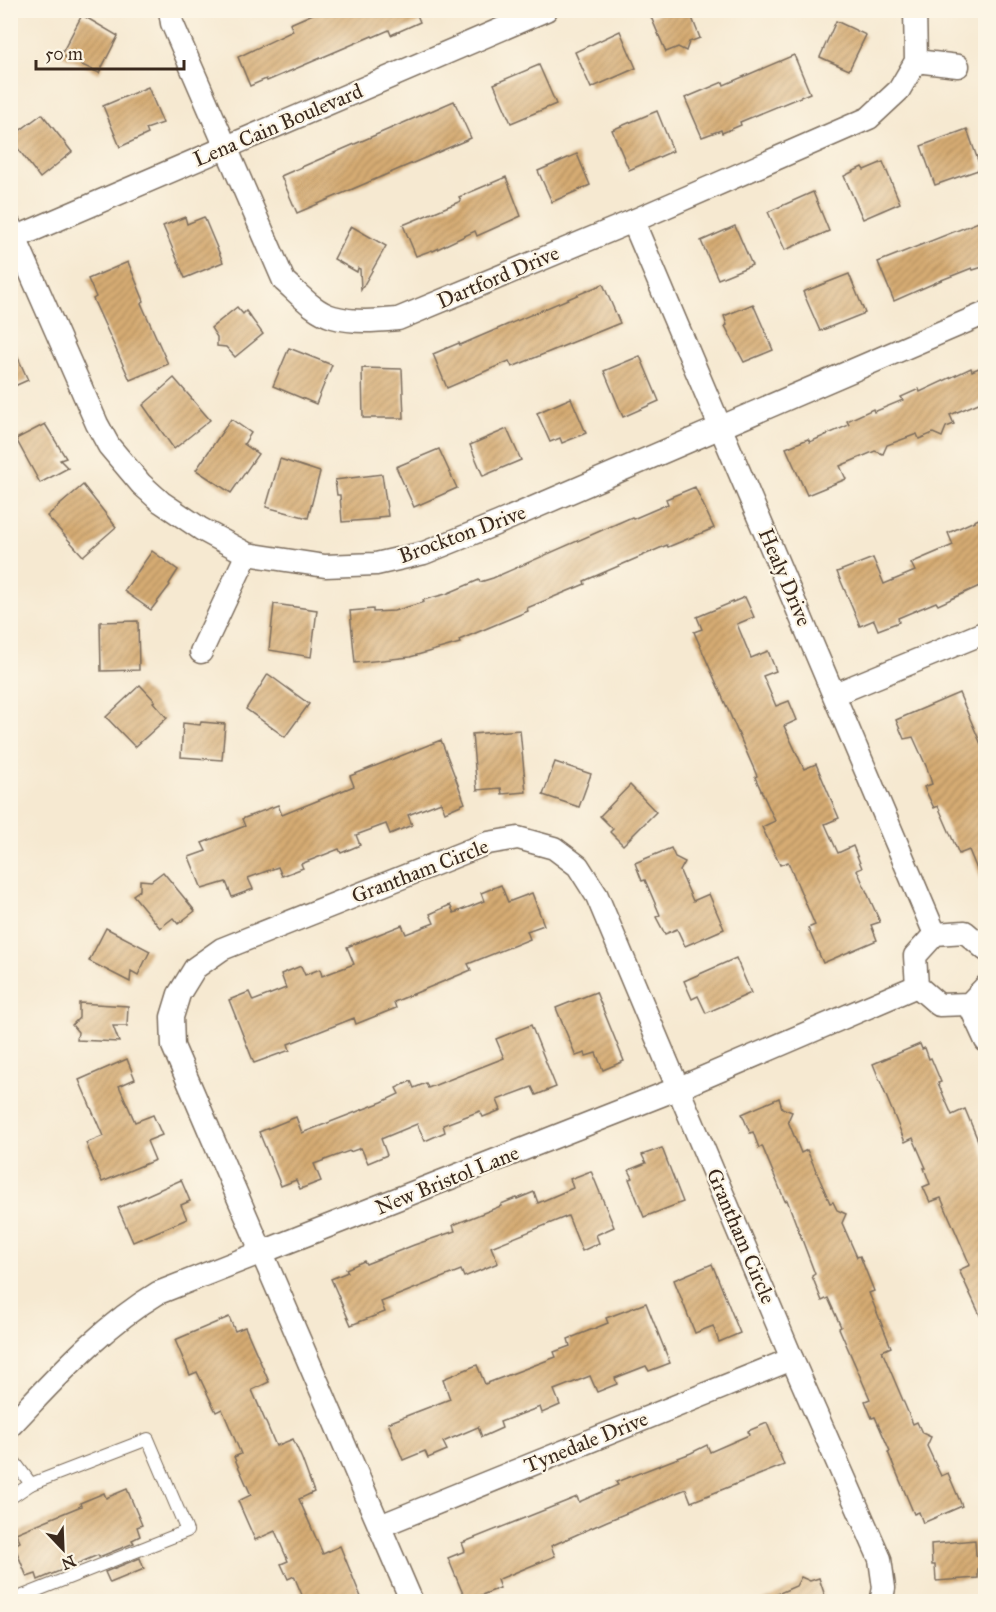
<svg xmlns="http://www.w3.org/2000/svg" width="996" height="1612" viewBox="0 0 996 1612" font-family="'IM FELL Great Primer',serif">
<defs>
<pattern id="building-hatch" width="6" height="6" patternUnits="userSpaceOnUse" patternTransform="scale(1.5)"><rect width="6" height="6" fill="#d6ac73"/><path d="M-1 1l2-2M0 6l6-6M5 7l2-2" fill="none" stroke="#af8c5e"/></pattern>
</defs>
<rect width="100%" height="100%" fill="#fcf5e5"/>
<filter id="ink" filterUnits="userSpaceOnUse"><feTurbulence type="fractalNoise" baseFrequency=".0167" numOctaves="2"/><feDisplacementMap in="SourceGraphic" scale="12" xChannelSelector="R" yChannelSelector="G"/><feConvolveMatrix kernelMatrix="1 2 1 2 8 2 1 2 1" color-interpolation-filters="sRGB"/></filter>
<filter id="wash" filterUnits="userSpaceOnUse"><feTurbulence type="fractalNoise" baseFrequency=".008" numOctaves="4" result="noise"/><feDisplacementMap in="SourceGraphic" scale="24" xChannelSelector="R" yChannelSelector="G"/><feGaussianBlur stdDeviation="1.35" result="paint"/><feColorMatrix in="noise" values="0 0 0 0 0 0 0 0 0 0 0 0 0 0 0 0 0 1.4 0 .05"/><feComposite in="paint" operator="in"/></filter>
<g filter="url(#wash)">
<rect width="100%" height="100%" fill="#f6e9d1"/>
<g id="blocks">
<g fill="url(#building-hatch)">
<polygon points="322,10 415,10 420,22 391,35 389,30 373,37 372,36 267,81 266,79 250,86 238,57 293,31 290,24"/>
<polygon points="665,10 689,10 700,38 689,42 686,51 678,47 666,52 651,17"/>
<polygon points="82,15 118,36 99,73 61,55"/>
<polygon points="836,21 866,35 849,70 820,57"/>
<polygon points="620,31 636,68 591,88 575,52"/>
<polygon points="794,55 810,93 740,122 741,125 722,133 721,130 702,137 685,98 723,82 724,85"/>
<polygon points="539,65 556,104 511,123 494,84"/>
<polygon points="148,87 163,123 146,129 148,134 120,147 103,106"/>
<polygon points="454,101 471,138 297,213 281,176"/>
<polygon points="657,111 673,151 629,170 612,130"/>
<polygon points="42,114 72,152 40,178 10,138"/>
<polygon points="967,129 981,169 935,185 921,146"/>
<polygon points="577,154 590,185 552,202 538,171"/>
<polygon points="883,162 900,203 863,219 844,176 862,167 864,170"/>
<polygon points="506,177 521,216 477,236 475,231 433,251 432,250 416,256 403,225 461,201 459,197"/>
<polygon points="813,192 829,231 785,250 768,212"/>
<polygon points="185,217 187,224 204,217 223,262 185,278 163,226"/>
<polygon points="986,219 986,266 973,270 972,268 939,281 894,301 878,262"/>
<polygon points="351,226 386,246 361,290 360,269 358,268 357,272 334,259"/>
<polygon points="735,226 752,265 718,279 701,241"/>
<polygon points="128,262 144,301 141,303 168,364 130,380 93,299 96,297 88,279"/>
<polygon points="849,274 865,313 820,331 803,292"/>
<polygon points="603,284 620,323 512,367 509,361 447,388 433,354 459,343 460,345"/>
<polygon points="753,304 773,350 744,362 725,326 727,325 724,316"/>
<polygon points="237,307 243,314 246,311 263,334 235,357 226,347 217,346 217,337 211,328"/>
<polygon points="10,340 28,380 10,388"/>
<polygon points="289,348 332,365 316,404 273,386"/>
<polygon points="640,356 659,401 623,417 604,371"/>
<polygon points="986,365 986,400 950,415 954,424 946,427 942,437 933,433 919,439 917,434 887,445 883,454 875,451 840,466 846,479 807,495 786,448 808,439 810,442 849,425 847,421 873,409 874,412 903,400 901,397 919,389 920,392 971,368 972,371"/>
<polygon points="362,368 402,369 404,418 363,418"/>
<polygon points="174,378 210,420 174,449 143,405"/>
<polygon points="571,398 586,433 562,443 560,438 550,442 537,413"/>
<polygon points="231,419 251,433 244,444 258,454 231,493 196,470"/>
<polygon points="45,424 66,458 60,460 68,468 40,483 16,439"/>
<polygon points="507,429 521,460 483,476 470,445"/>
<polygon points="439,449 457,488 414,507 396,467"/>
<polygon points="280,459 320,472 308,518 266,507"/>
<polygon points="382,474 388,516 378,517 378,519 342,522 340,495 337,495 335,480"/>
<polygon points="83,485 116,527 83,556 47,516"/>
<polygon points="695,487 714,528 668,547 667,545 584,581 585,584 527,608 528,611 459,640 460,643 410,657 355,663 350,611 373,609 373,612 394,611 424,602 423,600 446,594 479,580 480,582 493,578 632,517 633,519 668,504 666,499"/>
<polygon points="981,518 986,528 986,583 938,605 936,602 898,618 899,622 878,630 874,620 860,626 837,572 873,558 884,584 915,571 911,563 953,545 948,533"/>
<polygon points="152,551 178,570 169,584 170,585 151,610 124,591"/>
<polygon points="745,597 754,617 737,624 751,658 768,651 776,671 763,676 776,706 789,701 797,720 784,726 804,769 816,764 839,818 825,824 838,853 853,846 862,868 857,870 880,922 871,925 877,940 823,963 808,928 815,925 788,862 780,865 762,827 775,821 755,777 757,776 694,632 702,629 697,617"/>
<polygon points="274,604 317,610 311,657 269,650"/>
<polygon points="138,621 139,670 101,671 100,622"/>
<polygon points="268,674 309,704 285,737 246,709"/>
<polygon points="140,685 155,701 153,702 167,718 135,747 106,717"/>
<polygon points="959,693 986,756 985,889 969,850 959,854 938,806 934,808 924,787 932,784 927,768 913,737 904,739 896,720"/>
<polygon points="201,722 225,724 222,760 181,757 183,723 200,725"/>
<polygon points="520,730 526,792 502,794 501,788 477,790 472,734"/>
<polygon points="441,740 465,803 445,812 441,802 408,815 412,825 390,834 386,824 356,835 360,845 341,853 339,849 301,864 303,868 282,876 278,867 248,878 253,889 232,897 226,882 202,889 189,857 206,851 202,843 245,826 242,819 278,805 282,815 354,786 350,776"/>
<polygon points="555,762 591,774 579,807 543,795"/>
<polygon points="630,785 656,812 623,845 610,832 613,829 600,816"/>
<polygon points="671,848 675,857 685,862 680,871 693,901 709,894 724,929 685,946 677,929 665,934 656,917 660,915 645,880 642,881 635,863"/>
<polygon points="163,872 195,911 178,924 173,918 160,928 133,895 140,890 140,880 151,881"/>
<polygon points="501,885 508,902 532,893 544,925 527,931 530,939 468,964 471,970 394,1002 396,1008 356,1024 354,1018 288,1044 290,1050 254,1063 229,1000 249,992 253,1001 286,988 281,974 301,966 305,975 320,969 322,976 354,964 347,947 402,925 406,934 434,923 430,914 450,905 454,913 484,901 481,893"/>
<polygon points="106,928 150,951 138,975 131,971 130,982 89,961"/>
<polygon points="736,958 751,993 706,1013 698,996 692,999 684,981"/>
<polygon points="596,992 624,1061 603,1070 596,1053 586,1056 585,1053 576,1056 556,1008"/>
<polygon points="79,1003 128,1006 127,1026 113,1026 119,1042 77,1040 78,1032 72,1025 79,1018"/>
<polygon points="531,1025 556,1087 536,1095 532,1087 497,1100 501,1110 483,1117 480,1111 443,1125 445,1132 425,1141 417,1124 381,1139 387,1155 368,1163 361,1148 350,1152 349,1151 314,1164 321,1181 300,1189 296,1180 281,1186 259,1132 296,1117 302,1133 382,1102 399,1094 396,1088 411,1081 414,1088 426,1083 428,1088 504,1058 496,1039"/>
<polygon points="920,1044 922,1049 925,1048 929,1059 931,1058 941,1082 938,1083 952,1115 965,1109 986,1160 986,1328 959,1270 970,1265 941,1198 930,1202 923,1187 930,1184 924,1168 926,1168 913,1138 905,1142 873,1064"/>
<polygon points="127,1059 135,1079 119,1086 135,1122 153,1115 162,1135 147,1141 155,1160 102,1182 86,1143 103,1136 79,1080"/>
<polygon points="779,1098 782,1108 792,1112 788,1121 801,1153 807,1150 830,1203 833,1202 837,1210 846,1214 842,1223 857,1257 860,1256 874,1291 869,1293 891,1347 882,1351 913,1424 917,1422 922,1433 931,1437 927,1446 941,1476 948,1473 962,1506 923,1523 919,1512 914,1514 888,1452 890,1451 875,1417 872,1418 865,1401 870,1399 839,1328 841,1327 828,1298 822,1301 812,1276 815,1274 787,1200 785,1201 762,1146 759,1148 753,1132 750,1133 742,1114"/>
<polygon points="662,1148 683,1202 644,1217 629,1179 633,1178 629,1170 646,1163 642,1155"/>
<polygon points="591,1171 614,1227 596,1235 599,1243 582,1251 568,1216 491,1247 498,1263 464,1277 461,1270 381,1302 385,1312 351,1325 331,1279 348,1272 346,1269 364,1261 366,1264 414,1245 455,1231 453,1225 501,1206 501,1204 516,1198 517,1199 534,1192 538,1203 573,1188 570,1179"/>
<polygon points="181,1180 190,1201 181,1205 187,1219 133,1242 118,1208"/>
<polygon points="712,1264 740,1333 719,1342 713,1326 695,1333 674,1280"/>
<polygon points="646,1303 670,1363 649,1371 646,1366 615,1378 617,1384 597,1392 590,1376 554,1390 560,1405 542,1413 540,1407 500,1422 502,1428 482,1437 478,1427 443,1442 447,1450 428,1458 425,1451 403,1460 388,1423 450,1399 443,1379 477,1365 485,1384 556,1357 554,1352 570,1346 568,1339 608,1323 606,1318"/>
<polygon points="229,1317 235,1331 245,1327 269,1382 252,1390 276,1446 293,1439 302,1459 314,1492 299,1499 323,1554 340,1546 361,1597 350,1602 305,1602 294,1576 288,1579 281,1564 288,1561 275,1531 255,1540 238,1501 251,1495 234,1457 241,1454 222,1409 216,1412 197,1372 190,1375 175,1340"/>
<polygon points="767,1423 784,1465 691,1502 686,1489 607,1521 551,1546 555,1556 497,1580 500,1588 466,1601 448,1558 465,1551 462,1543 577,1497 579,1502 618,1485 616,1482 691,1453 707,1445 710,1452 749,1435 748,1431"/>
<polygon points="127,1489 142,1525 137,1527 140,1536 132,1540 134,1543 99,1557 98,1555 38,1580 36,1574 27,1577 14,1545 20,1542 16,1533 81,1506 80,1503 104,1493 106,1498"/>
<polygon points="975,1540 976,1555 984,1562 978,1569 978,1578 936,1581 935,1565 932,1565 931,1544"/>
<polygon points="140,1558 144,1569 110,1583 105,1572"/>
<polygon points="801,1577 810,1581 819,1578 827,1602 759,1602 796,1586"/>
</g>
</g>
</g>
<g filter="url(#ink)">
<use href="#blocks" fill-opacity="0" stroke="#7c6d5d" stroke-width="1.5"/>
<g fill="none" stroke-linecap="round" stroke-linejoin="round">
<g stroke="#7c6d5d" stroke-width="14">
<g id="lane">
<polyline points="10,1456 31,1484 10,1498"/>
<polyline points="10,1601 187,1531 148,1439 31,1484"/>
</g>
</g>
<g stroke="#7c6d5d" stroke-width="25">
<g id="street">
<path d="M170 10 172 23 284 281C298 293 314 312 333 317 354 323 376 321 398 319L633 221 869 118 899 90 916 61 915 10"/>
<polyline points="916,61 958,66"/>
<polyline points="633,221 935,934"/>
<polyline points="10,226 97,424 109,446 141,484 161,502 201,529 247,554 325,566 376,564 424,553 498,523 986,313"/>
<polyline points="10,240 546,10"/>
<polyline points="201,652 247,554"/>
<polyline points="835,694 986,632"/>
<polyline points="986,950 965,932 935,934 915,956 917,986 939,1005 969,1004 986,986"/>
<polyline points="969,1004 986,1041"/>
<path d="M10 1426C56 1378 101 1327 158 1293L679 1088 917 986"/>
<polyline points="380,1526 792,1359"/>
<polyline points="412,1602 173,1046 172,1017 179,994 195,968 222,949 488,843 518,838 554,848 578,866 597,896 792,1359 880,1559 884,1588 881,1602"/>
</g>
</g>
<use href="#lane" stroke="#fff" stroke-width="12"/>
<use href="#street" stroke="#fff" stroke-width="22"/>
</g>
</g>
<g text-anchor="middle" stroke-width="4.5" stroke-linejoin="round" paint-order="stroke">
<g font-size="21" fill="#3b2a1e" stroke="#fcf5e5">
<text transform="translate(278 125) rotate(-23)" y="7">Lena Cain Boulevard</text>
<text transform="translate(498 277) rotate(-23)" y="7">Dartford Drive</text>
<text transform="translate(462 534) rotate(-20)" y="7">Brockton Drive</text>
<text transform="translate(785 577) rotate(67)" y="7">Healy Drive</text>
<text transform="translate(420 871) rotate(-21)" y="7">Grantham Circle</text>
<text transform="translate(447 1180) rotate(-22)" y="7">New Bristol Lane</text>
<text transform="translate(741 1236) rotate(67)" y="7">Grantham Circle</text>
<text transform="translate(586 1442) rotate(-22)" y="7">Tynedale Drive</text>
</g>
</g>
<rect width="996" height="1612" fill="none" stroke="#fcf5e5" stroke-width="36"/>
<g transform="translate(63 1549) rotate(157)" stroke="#fcf5e5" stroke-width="4.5" paint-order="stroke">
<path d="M0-4.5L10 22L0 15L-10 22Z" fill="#3b2a1e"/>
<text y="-9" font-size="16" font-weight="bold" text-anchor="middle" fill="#3b2a1e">N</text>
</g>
<path d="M36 60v9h148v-9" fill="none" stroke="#3b2a1e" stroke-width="3"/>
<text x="45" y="60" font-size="18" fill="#3b2a1e" stroke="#fcf5e5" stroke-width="4.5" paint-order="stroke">50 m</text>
</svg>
